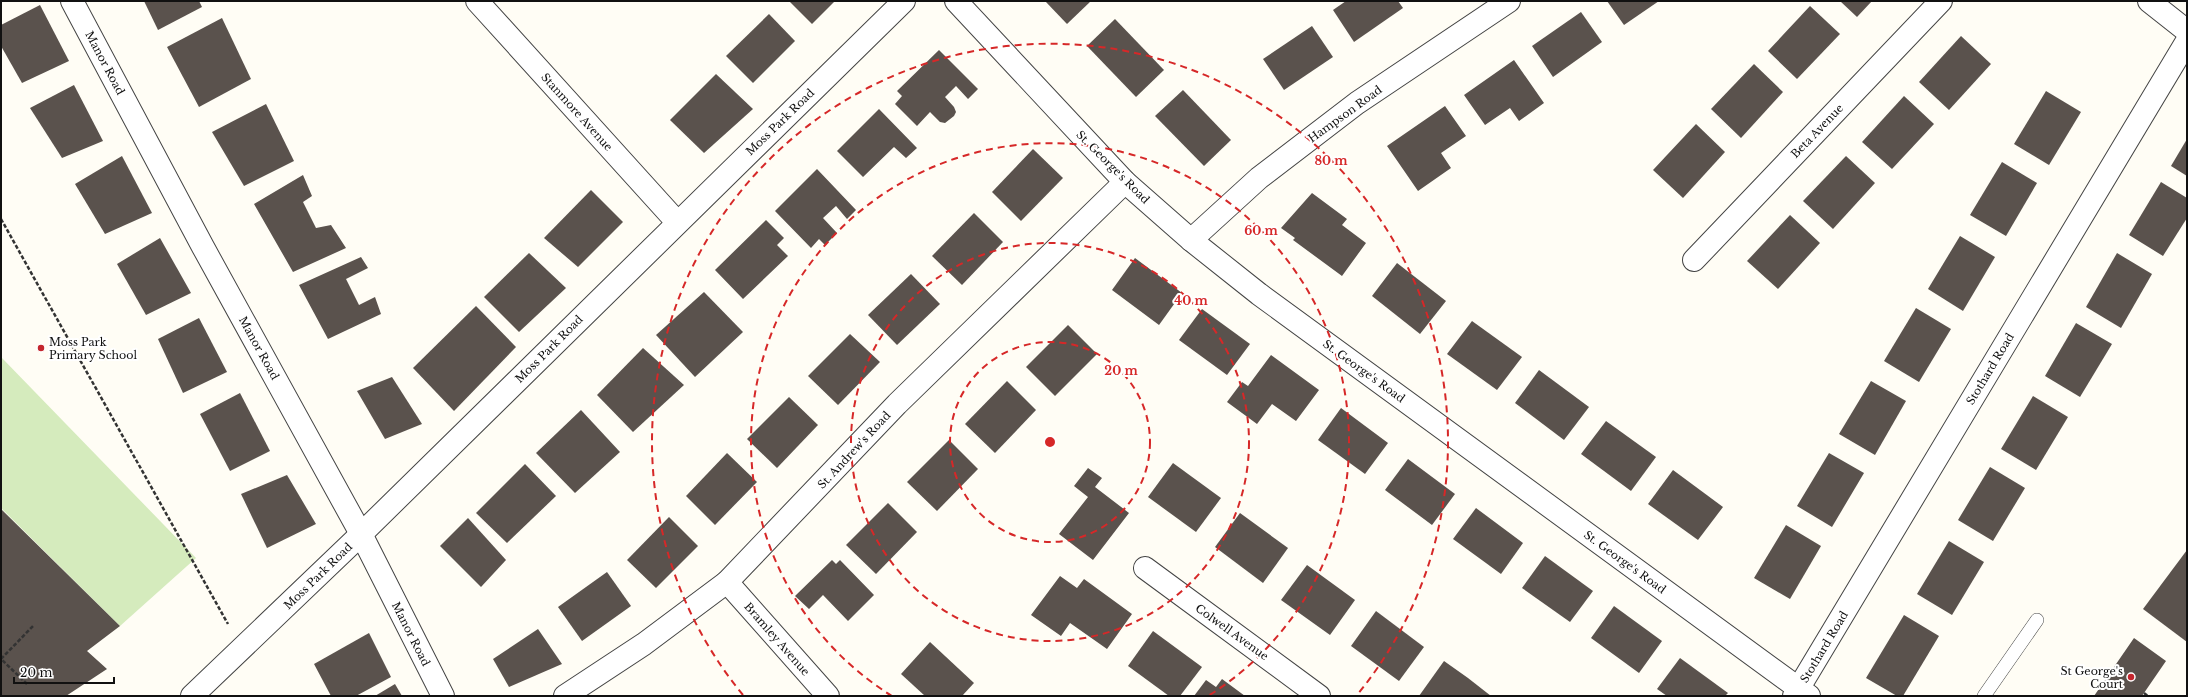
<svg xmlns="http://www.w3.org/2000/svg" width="2188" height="697" viewBox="0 0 2188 697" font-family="'Libre Baskerville',serif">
<rect width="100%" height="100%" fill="#fffdf5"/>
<polygon fill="#d5ebbd" points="1,357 196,558 120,626 1,508"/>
<g fill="#5a524d">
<polygon points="144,1 199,1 202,7 158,30"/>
<polygon points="789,1 835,1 812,24"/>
<polygon points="1045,1 1091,1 1067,24"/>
<polygon points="1346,1 1398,1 1403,8 1354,42 1333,10"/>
<polygon points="1607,1 1659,1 1624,25"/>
<polygon points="1840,1 1872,1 1857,17"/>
<polygon points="40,5 69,61 22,83 1,46 1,25"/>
<polygon points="1810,6 1840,34 1797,79 1768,51"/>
<polygon points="1581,12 1602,42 1553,77 1532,46"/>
<polygon points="769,14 795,41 753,83 726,56"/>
<polygon points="222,18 251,79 199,107 167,47"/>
<polygon points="1115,19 1164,70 1136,97 1087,46"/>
<polygon points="1312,26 1333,57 1284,90 1263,59"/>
<polygon points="1961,36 1991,64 1949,110 1919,82"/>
<polygon points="939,50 978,89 968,99 956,86 945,97 954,107 956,112 954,116 945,123 940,122 930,112 917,126 895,104 902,96 897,91"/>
<polygon points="1514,60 1544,103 1519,121 1510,108 1485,125 1464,95"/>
<polygon points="1754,64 1783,92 1741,138 1711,109"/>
<polygon points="716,74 753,109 704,153 670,120"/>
<polygon points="74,85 103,141 62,158 30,108"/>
<polygon points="1183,90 1231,140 1204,166 1155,116"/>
<polygon points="2046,91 2081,112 2049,165 2014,144"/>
<polygon points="1904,96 1934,124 1892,169 1862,142"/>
<polygon points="266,104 294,161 244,186 212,132"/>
<polygon points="1445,106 1466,136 1441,153 1451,168 1418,191 1387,146"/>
<polygon points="879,109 917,148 906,158 894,147 863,177 837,151"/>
<polygon points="1696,124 1725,152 1683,198 1653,170"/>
<polygon points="2187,139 2187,176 2171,166"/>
<polygon points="1033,149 1063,178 1021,221 992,192"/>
<polygon points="122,156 152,213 105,234 75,184"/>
<polygon points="1846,156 1875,183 1833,229 1803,201"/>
<polygon points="2002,162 2037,183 2006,236 1970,215"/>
<polygon points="817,169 856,210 847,219 836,206 823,218 837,233 825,245 819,239 811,248 775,211"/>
<polygon points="303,175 312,196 303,202 316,228 331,225 346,248 293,272 254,204"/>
<polygon points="2161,182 2187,198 2187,218 2163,256 2129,235"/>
<polygon points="591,190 623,222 578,267 544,238"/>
<polygon points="1312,193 1347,219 1342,225 1366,243 1342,276 1293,240 1295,238 1281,228"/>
<polygon points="974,213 1003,242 962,285 932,256"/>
<polygon points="1790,215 1820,243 1778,289 1747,261"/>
<polygon points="766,220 784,238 777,245 788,256 743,299 715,270"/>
<polygon points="1960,236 1995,257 1963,311 1928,289"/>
<polygon points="160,238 191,293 146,315 117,264"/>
<polygon points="529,253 566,288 519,332 484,297"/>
<polygon points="2117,253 2152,274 2121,328 2086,307"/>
<polygon points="361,257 368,268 346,279 359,305 375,297 381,314 328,339 299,285"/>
<polygon points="1135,258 1182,293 1159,325 1112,290"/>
<polygon points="1397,263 1446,301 1420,334 1372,296"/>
<polygon points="911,274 940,304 897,345 868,315"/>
<polygon points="704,292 743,332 695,377 656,335"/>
<polygon points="476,306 516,347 454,411 413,368"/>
<polygon points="1916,308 1951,329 1919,382 1884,361"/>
<polygon points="1202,309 1250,344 1227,375 1179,340"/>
<polygon points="199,318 227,372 183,393 158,339"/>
<polygon points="1472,321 1522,357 1497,390 1447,354"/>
<polygon points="2076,323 2112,344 2080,397 2045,376"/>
<polygon points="1068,325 1097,354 1055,396 1026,367"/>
<polygon points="850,334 880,362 838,405 808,376"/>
<polygon points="643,348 684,385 633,432 597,395"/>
<polygon points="1271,355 1319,390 1296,421 1272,404 1257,424 1227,402 1242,382 1248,386"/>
<polygon points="1539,370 1589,407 1564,440 1515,403"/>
<polygon points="392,377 422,424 385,439 357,391"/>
<polygon points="1007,381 1036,410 995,453 965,424"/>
<polygon points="1871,381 1906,401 1875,455 1839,434"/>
<polygon points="240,393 270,451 230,471 200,414"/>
<polygon points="2033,396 2068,417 2036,470 2001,449"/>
<polygon points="789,397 818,425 777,468 747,439"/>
<polygon points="1341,408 1388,443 1365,474 1318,440"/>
<polygon points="581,410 620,452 575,493 536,453"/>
<polygon points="1606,421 1656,457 1631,491 1581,454"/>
<polygon points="949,440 978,469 937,511 907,482"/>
<polygon points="727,453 757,482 715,525 686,496"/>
<polygon points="1829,453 1864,473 1832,527 1797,506"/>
<polygon points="1408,459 1455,494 1432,525 1385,490"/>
<polygon points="1173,463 1221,498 1196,532 1148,497"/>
<polygon points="525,464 556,496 507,543 476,513"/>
<polygon points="1990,467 2025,488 1993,541 1958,520"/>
<polygon points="1088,468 1102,478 1095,487 1129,513 1093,560 1059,534 1088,497 1074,486"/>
<polygon points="1673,470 1723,507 1698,540 1648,504"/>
<polygon points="287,475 316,524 267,548 241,494"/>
<polygon points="888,503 917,532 876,574 846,545"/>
<polygon points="1476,508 1523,543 1501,574 1453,539"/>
<polygon points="1,509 120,626 87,651 107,669 66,696 1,696"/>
<polygon points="1240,513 1288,548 1263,583 1215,547"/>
<polygon points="669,517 698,546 656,588 627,560"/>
<polygon points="468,518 506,560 481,587 440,546"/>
<polygon points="1786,525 1821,546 1790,599 1754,578"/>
<polygon points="1949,541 1984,562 1952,615 1917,594"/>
<polygon points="2187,550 2187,642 2143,609"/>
<polygon points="1545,556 1593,591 1570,622 1522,588"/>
<polygon points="832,560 836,564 840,560 874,595 848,621 823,595 809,609 795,596"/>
<polygon points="1307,565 1355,600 1330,635 1281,600"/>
<polygon points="607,572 631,606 582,641 558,607"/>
<polygon points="1060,576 1077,588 1084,579 1132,614 1107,649 1070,623 1061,636 1031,615"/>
<polygon points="1614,606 1662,641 1639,673 1591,638"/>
<polygon points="1376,611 1424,647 1399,681 1351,646"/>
<polygon points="1904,615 1939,636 1903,696 1897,696 1866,678"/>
<polygon points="538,629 562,664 509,687 493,659"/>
<polygon points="1153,631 1202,667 1180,696 1169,696 1128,666"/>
<polygon points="369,633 391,677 356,696 331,696 314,664"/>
<polygon points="2134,638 2166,661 2144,693 2142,696 2094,696"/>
<polygon points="930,642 974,683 962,696 925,696 901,674"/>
<polygon points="1680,658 1728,693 1725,696 1667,696 1657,689"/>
<polygon points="1444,661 1468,678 1491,696 1419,696"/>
<polygon points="1222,679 1245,696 1194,696 1206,680 1216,687"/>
<polygon points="395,684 402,696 375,696"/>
</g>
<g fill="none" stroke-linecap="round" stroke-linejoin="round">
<g stroke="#444" stroke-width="14">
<polyline id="lane" points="1984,696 2037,620"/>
</g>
<g stroke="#444" stroke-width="24">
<g id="street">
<polyline points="72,1 203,247 361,534 443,696"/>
<polyline points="477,1 677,222"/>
<polyline points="956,1 1125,182 1191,240 1259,294 1809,696"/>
<polyline points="2149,1 2187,31"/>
<polyline points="1191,240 1259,178 1357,103 1509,1"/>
<polyline points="1694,260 1941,1"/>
<polyline points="1145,568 1319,696"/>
<polyline points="727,582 828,696"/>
<polyline points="192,696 353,542 904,1"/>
<polyline points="565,696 644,644 727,582 897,404 1125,182"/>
<polyline points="1794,696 2187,41"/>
</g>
</g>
<g stroke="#333" stroke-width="2.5" stroke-dasharray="4 2" stroke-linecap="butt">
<polyline points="1,219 228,624"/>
<polyline points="27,684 1,659 33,626"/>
<polyline points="2144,693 2148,696"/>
</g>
<use href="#lane" stroke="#fff" stroke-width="13"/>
<use href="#street" stroke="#fff" stroke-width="22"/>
</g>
<g fill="none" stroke="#d62828" stroke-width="2" stroke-dasharray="7 5">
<circle cx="1050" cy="442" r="100"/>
<circle cx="1050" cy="442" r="199"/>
<path d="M892 696A299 299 0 1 1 1208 696"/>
<path d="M743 695A398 398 0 1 1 1357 695"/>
</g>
<g fill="#c4262e" stroke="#fff" stroke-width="1.5">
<circle cx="41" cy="348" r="4"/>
<circle cx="2131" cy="677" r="4"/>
</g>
<g text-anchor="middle" stroke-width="4" stroke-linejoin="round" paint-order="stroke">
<g font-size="11" fill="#111" stroke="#fff">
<text transform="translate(105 63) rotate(62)" y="4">Manor Road</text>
<text transform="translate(577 112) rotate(48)" y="4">Stanmore Avenue</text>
<text transform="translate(1345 114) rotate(-36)" y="4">Hampson Road</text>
<text transform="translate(780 122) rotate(-44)" y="4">Moss Park Road</text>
<text transform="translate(1817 131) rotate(-46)" y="4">Beta Avenue</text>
<text transform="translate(1113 167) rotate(45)" y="4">St. George's Road</text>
<text transform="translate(259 348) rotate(61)" y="4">Manor Road</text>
<text transform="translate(549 349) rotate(-45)" y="4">Moss Park Road</text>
<text transform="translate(1990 369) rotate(-59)" y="4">Stothard Road</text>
<text transform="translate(1364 371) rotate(36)" y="4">St. George's Road</text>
<text transform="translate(854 450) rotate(-47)" y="4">St. Andrew's Road</text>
<text transform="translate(1625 562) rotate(36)" y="4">St. George's Road</text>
<text transform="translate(318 576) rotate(-44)" y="4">Moss Park Road</text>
<text transform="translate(1232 632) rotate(36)" y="4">Colwell Avenue</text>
<text transform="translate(411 634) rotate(63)" y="4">Manor Road</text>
<text transform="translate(777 639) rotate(49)" y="4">Bramley Avenue</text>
<text transform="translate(1824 647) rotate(-59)" y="4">Stothard Road</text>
</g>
<g font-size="11" fill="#111" stroke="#fff" text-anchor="start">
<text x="49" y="346">Moss Park<tspan x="49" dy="13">Primary School</tspan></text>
<text x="2123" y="675" text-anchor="end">St George's<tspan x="2123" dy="13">Court</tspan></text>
</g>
</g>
<circle cx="1050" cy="442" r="6" fill="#d62828" stroke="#fff" stroke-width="2"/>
<g font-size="12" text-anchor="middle" font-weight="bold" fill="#d62828" stroke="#fff" stroke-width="4" stroke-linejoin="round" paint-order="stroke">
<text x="1331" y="165">80 m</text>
<text x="1261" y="235">60 m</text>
<text x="1191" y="305">40 m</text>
<text x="1121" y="375">20 m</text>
</g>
<rect width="2188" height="697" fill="none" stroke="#111111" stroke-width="4"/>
<path d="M14 677v6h100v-6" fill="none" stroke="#111111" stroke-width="2"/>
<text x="20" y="677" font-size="12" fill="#111111" stroke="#ffffff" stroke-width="3" paint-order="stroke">20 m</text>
</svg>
